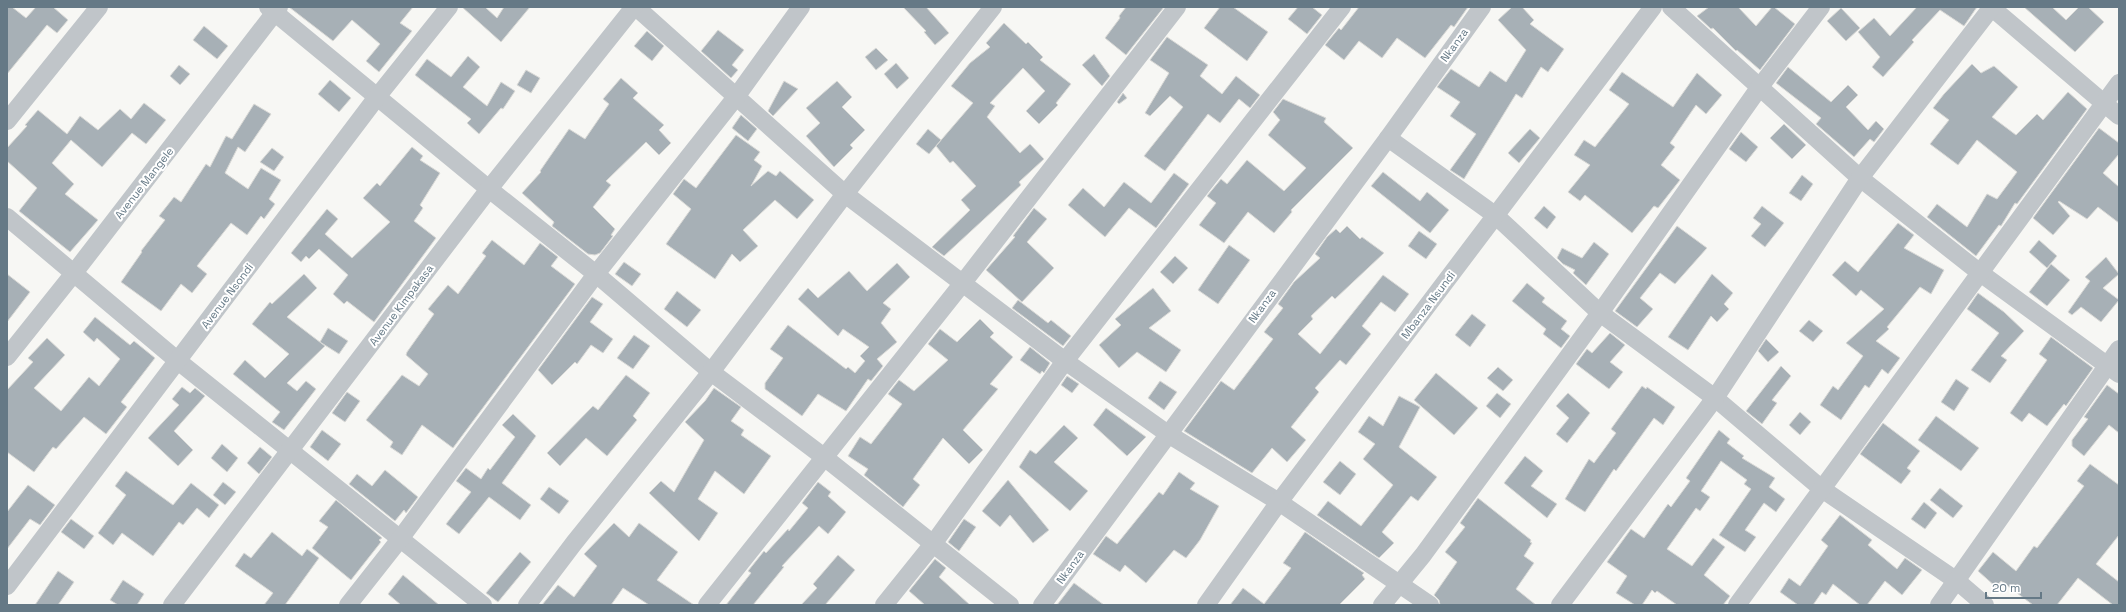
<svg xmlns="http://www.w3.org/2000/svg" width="2126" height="612" viewBox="0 0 2126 612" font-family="'Space Grotesk',sans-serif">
<rect width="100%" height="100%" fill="#f7f7f4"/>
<g fill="#a7b0b6" stroke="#d9d9d6">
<polygon points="7,7 12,7 26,18 36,7 53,7 68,20 57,33 47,25 7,74"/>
<polygon points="289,7 413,7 400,23 412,31 379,72 366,61 380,44 352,20 333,41"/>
<polygon points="462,7 485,7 497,18 504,7 530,7 501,42"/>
<polygon points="903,7 926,7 949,33 935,45 924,32 926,31"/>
<polygon points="1126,7 1164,7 1126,55 1105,38 1120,18 1119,16"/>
<polygon points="1220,7 1233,7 1268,32 1247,61 1204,28"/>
<polygon points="1298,7 1312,7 1322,15 1307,34 1288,19"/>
<polygon points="1359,7 1468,7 1454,27 1451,25 1425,58 1397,38 1382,58 1359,41 1344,60 1325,45 1339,28 1341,30"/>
<polygon points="1512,7 1522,7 1534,20 1530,24 1564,49 1548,72 1541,67 1522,98 1516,94 1464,179 1450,170 1476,134 1450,116 1460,102 1437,87 1451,69 1479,87 1490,71 1506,82 1526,50 1498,20"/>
<polygon points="1709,7 1738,7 1756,26 1772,7 1774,7 1795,24 1760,70 1737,50 1736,51 1713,28 1711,29 1697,16"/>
<polygon points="1917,7 1977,7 1964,26 1940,10 1912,40 1914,42 1883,77 1872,67 1880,57 1858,32 1874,18 1890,36"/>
<polygon points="2024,7 2052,7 2066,20 2079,7 2088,7 2104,22 2075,52"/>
<polygon points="1841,8 1860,28 1846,41 1827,21"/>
<polygon points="1004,23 1026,44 1028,42 1043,57 1040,60 1071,84 1056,103 1058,105 1039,124 1026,111 1045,91 1023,68 990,103 995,106 987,117 1020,153 1030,144 1044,159 1019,182 1021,185 944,256 932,247 970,210 961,200 976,186 953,161 950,163 936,146 973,103 951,86 970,63 990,47 986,43"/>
<polygon points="204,26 228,46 217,59 193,40"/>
<polygon points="718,30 744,50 732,65 738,70 731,78 701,51"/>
<polygon points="647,31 664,46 652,61 634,46"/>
<polygon points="1167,37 1208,65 1200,76 1222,94 1236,76 1260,95 1250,108 1239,99 1220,123 1208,114 1165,171 1144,156 1183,107 1170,96 1150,116 1145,113 1169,73 1150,60"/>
<polygon points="876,48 888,60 876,70 865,57"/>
<polygon points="1094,54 1110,76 1102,86 1082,65"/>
<polygon points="468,56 480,67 463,87 487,106 501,82 515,91 503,109 501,108 479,134 467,123 471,119 415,75 427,59 451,77"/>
<polygon points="896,63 909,78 897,89 884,74"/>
<polygon points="1972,64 1981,73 1994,66 2018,87 1992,117 2016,135 2037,114 2043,120 2068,92 2087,109 2017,204 2015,203 2001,226 1999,225 1976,256 1927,217 1937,204 1967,227 1987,194 1997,199 2017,172 1977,140 1958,165 1930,144 1949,120 1933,108 1944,94"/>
<polygon points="179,65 190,74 180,85 170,76"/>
<polygon points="1788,67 1831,102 1848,85 1858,95 1846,107 1868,130 1876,121 1884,129 1874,142 1870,139 1854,157 1816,124 1821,118 1776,83"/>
<polygon points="526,70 540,78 531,93 517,85"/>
<polygon points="1622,72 1673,107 1697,73 1722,95 1706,114 1696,105 1670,143 1675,147 1661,165 1680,180 1658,208 1654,206 1632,233 1585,195 1580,201 1568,192 1590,165 1574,155 1584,140 1595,147 1629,104 1609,90"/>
<polygon points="621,78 638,93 633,98 664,125 659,130 671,143 659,155 646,142 606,181 611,185 593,207 615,229 611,235 613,236 600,253 595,255 588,254 552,226 554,222 522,193 541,172 540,171 569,129 585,139 609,104 603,99"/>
<polygon points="330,80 351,98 339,112 318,94"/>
<polygon points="784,81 798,89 773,116 768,111"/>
<polygon points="837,81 852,97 842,107 865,130 850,145 853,148 834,167 806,136 820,123 806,108"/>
<polygon points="1123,93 1127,98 1119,104 1117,102"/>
<polygon points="1283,99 1326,118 1324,122 1353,148 1291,210 1292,212 1274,233 1248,212 1224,243 1199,225 1216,203 1207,196 1221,179 1227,184 1247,160 1284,191 1306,168 1268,135 1280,120 1273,112"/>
<polygon points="144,103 166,120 146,144 132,133 102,167 71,140 52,163 74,184 65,194 98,220 70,252 19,211 37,188 7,161 7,148 27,126 25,125 38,110 67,134 80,116 98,130 120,109 131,119"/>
<polygon points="254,104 271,114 245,152 238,147 225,173 248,189 261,168 281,180 269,199 275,204 264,219 261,216 247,235 231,223 197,266 207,274 192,293 181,284 161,311 121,282 142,252 141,251 165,220 159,216 174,197 181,202 206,164 210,167 226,136 232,139"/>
<polygon points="741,115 757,129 748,141 732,128"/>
<polygon points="1784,124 1806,145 1792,159 1770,138"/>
<polygon points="2099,128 2119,143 2119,154 2103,173 2119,187 2119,223 2098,207 2087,219 2059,201 2058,202 2070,216 2053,235 2033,218"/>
<polygon points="928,129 941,140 929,154 916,144"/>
<polygon points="1530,129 1540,138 1519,163 1508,153"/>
<polygon points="1741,132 1758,147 1746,162 1729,149"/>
<polygon points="736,135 760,152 754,160 762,166 751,186 768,171 776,176 780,171 814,200 797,219 775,200 743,230 758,246 740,262 732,254 715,279 666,244 691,209 673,194 684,179 696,188"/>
<polygon points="412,147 423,156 420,160 440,173 420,205 423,208 414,221 436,238 374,322 347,301 344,304 333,294 348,275 319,249 309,259 306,256 301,262 291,253 327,209 338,219 325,234 352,258 390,222 363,198 377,183 380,186"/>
<polygon points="272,148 284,157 274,171 260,162"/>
<polygon points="1383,172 1420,201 1427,192 1449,210 1430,233 1371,186"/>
<polygon points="1174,173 1189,184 1156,228 1129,208 1105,237 1068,205 1083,188 1104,207 1124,182 1151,203"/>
<polygon points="1802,175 1813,184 1801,201 1789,193"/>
<polygon points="1544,206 1556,217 1547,229 1534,218"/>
<polygon points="1762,206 1784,223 1765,247 1751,236 1761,224 1753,218"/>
<polygon points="1034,208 1047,219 1027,242 1054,268 1022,302 986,270 1015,237 1013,236"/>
<polygon points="1898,223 1914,235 1904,248 1944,270 1931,294 1920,287 1887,327 1889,329 1876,341 1900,358 1888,374 1882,369 1869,388 1865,385 1841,420 1820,405 1833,386 1838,390 1863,356 1846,343 1884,309 1861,290 1856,296 1832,275 1845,261 1858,272"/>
<polygon points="1347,226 1360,239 1362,237 1384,253 1335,299 1332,296 1311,316 1313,319 1298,334 1320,354 1383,275 1409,294 1395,312 1381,302 1362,326 1371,334 1346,365 1340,360 1315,388 1319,392 1291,427 1306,440 1287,462 1272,448 1252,473 1184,431 1221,381 1234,390 1273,339 1264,332 1283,308 1278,304 1294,282 1320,258 1315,254 1327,237 1336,229 1340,233"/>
<polygon points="1677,226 1707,248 1675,284 1660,273 1640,298 1653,309 1637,327 1615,311"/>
<polygon points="1419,231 1437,244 1426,259 1408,246"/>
<polygon points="492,240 524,265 540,243 558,257 551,266 575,284 453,448 422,425 402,455 390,447 393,442 366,420 402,375 419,386 428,374 406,355 407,352 434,314 428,309 448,285 458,294 486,256 482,253"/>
<polygon points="2039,240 2057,256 2047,268 2029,252"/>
<polygon points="1594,242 1609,254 1586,285 1573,273 1575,270 1563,264 1557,258 1562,248 1582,258"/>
<polygon points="1229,245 1250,260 1218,304 1198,290"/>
<polygon points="1175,256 1188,268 1173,284 1160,272"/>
<polygon points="2106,257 2119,274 2103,288 2119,300 2101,322 2081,307 2072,315 2068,312 2090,281 2085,277"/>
<polygon points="624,262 641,274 632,286 615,274"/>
<polygon points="897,263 910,277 883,303 891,309 881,323 897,342 877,359 883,366 871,381 868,379 846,411 818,394 802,416 765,389 765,383 783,358 770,349 788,325 846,369 848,367 855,373 865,361 860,356 869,347 843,329 838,336 798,299 808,288 818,298 849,271 867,291"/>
<polygon points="2051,264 2070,280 2047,306 2029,292"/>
<polygon points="7,274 30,292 7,322"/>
<polygon points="304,274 317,288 287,317 325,346 287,383 297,391 306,381 316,389 284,430 272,422 280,412 233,374 245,360 265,378 289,354 252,324 270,302 272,304"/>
<polygon points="1712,274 1733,293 1724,304 1729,309 1717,322 1711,316 1688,350 1668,337"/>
<polygon points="1527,283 1545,298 1542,302 1567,321 1561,329 1570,336 1561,348 1543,334 1546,329 1512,301"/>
<polygon points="1153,288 1171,311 1149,328 1181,350 1166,372 1137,352 1119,368 1099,345 1121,325 1115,319"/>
<polygon points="677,291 701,310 687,327 664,309"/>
<polygon points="1978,293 2004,312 2024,331 2001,356 2007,360 1990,383 1971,370 1999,333 1967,309"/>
<polygon points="592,297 603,304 590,322 613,339 603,353 591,345 577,364 575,362 552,385 538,370"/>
<polygon points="1018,300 1048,323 1051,320 1071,336 1063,346 1012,308"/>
<polygon points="1472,314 1486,325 1470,347 1455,335"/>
<polygon points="95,317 130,345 134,341 155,358 121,402 127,407 106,434 84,417 56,449 53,447 34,472 7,452 7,390 33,362 28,358 47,338 65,355 34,388 61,411 89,377 99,386 120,359 97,338 94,342 83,332"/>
<polygon points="980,319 994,333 990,337 1013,357 990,384 998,389 963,430 983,450 969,464 943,438 913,479 920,485 903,507 864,475 868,469 848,456 860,437 871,444 902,404 888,394 899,380 914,391 948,360 928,344 940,329 957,342"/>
<polygon points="1809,320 1823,331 1813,342 1799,331"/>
<polygon points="328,328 348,341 339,354 320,342"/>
<polygon points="1610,333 1625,345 1610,362 1623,372 1609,389 1576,364 1587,349 1592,353"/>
<polygon points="634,335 650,346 633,369 617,358"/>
<polygon points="2051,337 2093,368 2066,406 2064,404 2047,426 2029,413 2022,422 2010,413 2047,360 2039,354"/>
<polygon points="1766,339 1779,352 1768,362 1758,351"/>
<polygon points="1030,347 1050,363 1044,373 1042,371 1040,374 1020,360"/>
<polygon points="1781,366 1791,376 1772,400 1777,403 1762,424 1746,411"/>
<polygon points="1498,367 1513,380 1503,391 1487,378"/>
<polygon points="1436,373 1478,408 1454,435 1414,400"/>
<polygon points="626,375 650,393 633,416 637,420 607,456 586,438 560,466 547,453 593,406 598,410"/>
<polygon points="1067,376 1079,384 1072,393 1061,385"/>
<polygon points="1956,379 1969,388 1954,411 1941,402"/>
<polygon points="1160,381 1177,392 1164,410 1148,398"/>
<polygon points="2107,385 2119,394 2119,433 2109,425 2084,456 2072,446 2072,440 2088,419 2084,417"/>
<polygon points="1642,386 1646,389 1647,387 1675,407 1663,425 1654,418 1616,471 1614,469 1585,512 1565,499 1589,459 1594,463 1616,433 1611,429"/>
<polygon points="182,387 190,393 195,388 205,396 174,431 193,450 178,466 148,438 179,405 172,399"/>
<polygon points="714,388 741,407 731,421 744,430 741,435 771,456 744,494 715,471 698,499 718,513 699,541 649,493 661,481 674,492 704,440 685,422 705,401"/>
<polygon points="347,392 360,401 345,422 332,413"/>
<polygon points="1497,393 1511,404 1500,418 1486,406"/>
<polygon points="1568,393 1590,413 1567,443 1556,434 1569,418 1556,406"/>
<polygon points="1399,396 1420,407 1399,447 1437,477 1418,501 1411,496 1382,532 1394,543 1379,558 1317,515 1328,501 1361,526 1393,485 1363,459 1375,444 1358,432 1369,416 1383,426"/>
<polygon points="1106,408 1146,437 1127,456 1093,425"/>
<polygon points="1800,412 1811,422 1800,435 1789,425"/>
<polygon points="513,414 536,436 502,483 531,505 520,520 489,497 459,534 446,524 471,492 456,481 466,468 481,479 488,468 490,470 515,437 502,425"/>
<polygon points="1936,416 1979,448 1961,471 1918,440"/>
<polygon points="1883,423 1920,451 1907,468 1911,471 1901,484 1860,454"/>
<polygon points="1064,425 1078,438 1054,462 1088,491 1070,511 1019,467 1030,450 1036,454"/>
<polygon points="322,430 341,444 328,461 310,447"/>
<polygon points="1719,430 1730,439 1727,443 1744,456 1742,458 1775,478 1769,487 1785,499 1776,512 1764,503 1745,530 1756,537 1745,552 1719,535 1751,489 1744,484 1747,480 1721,461 1701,491 1710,497 1700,511 1696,508 1667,549 1692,566 1713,538 1725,547 1704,575 1730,596 1723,605 1677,605 1657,591 1655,593 1652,590 1642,605 1635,605 1616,593 1627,576 1607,562 1631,529 1644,538 1668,504 1671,507 1690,481 1686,478"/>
<polygon points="222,444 238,458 227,472 211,458"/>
<polygon points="260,447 272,457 259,474 247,463"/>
<polygon points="1525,456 1543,471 1531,486 1557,504 1547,518 1504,483"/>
<polygon points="1340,461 1356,474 1340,495 1323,482"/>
<polygon points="2090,464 2119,485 2119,535 2096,564 2119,582 2119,605 2113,605 2078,578 2057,605 2033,605 2001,581 1996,587 1978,571 1993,552 2016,571 2034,546 2037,548 2084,486 2077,481"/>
<polygon points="385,470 418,497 406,513 404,510 395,521 349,484 357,474 372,486"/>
<polygon points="126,471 173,505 191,483 219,505 209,518 197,508 183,525 179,522 153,556 122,533 113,545 98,533 126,495 115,486"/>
<polygon points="1179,472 1195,483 1190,489 1219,506 1200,540 1186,558 1174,550 1146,583 1125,565 1120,572 1093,554 1106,536 1117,544 1159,492 1163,495"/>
<polygon points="1008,480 1049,530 1033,543 1010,515 1000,527 982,511"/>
<polygon points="223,482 236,492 225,505 213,495"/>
<polygon points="818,482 831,492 828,496 846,512 828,534 819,526 782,566 784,567 753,605 726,605 751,573 748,571 764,551 766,553 788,529 789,531 808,508 802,503"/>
<polygon points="28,485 55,505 40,525 30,519 7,549 7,512"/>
<polygon points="549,487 569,501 559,514 540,499"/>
<polygon points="1940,488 1963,506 1953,518 1930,500"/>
<polygon points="1478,498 1531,540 1530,542 1532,543 1524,556 1534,563 1516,589 1536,605 1440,605 1439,600 1434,595 1457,562 1445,552 1465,527 1460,523"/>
<polygon points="336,500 382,538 379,540 381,542 351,580 312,548 328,527 319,521"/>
<polygon points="1924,502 1937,513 1925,529 1911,519"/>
<polygon points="1840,515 1872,540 1868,545 1897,569 1905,558 1922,570 1902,595 1885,581 1867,605 1860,605 1833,584 1826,595 1822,592 1813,605 1798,605 1780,592 1789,578 1800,586 1828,546 1821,540"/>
<polygon points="71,519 94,536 84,549 61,532"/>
<polygon points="964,519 976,527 959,551 948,542"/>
<polygon points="614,523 629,537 639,523 678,552 657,580 694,605 649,605 623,588 611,605 542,605 558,585 574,597 597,566 584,554"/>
<polygon points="272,532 302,556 307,549 319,558 285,605 264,605 273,593 235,566 244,553 251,558"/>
<polygon points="1305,532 1364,573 1362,575 1365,579 1339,605 1230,605 1243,588 1264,604 1291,568 1283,563"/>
<polygon points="520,552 531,562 498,602 486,593"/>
<polygon points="838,555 855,570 825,605 801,605 817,588 813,584"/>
<polygon points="935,559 946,568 939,577 970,605 925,605 909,591"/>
<polygon points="58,571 74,582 58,605 35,605"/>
<polygon points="403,575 439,605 401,605 388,594"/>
<polygon points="123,580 144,594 137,605 118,605 110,600"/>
<polygon points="1074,583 1104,605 1057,605"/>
</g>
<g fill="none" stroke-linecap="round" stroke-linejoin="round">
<g stroke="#c0c5c9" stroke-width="18">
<polyline points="268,7 489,189 596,274 711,372 824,457 1010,605"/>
<polyline points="636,7 845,194 1065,361 1168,434 1279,502 1430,605"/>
<polyline points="1671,7 1860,178 1979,272 2119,374"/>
<polyline points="1991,7 2119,116"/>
<polyline points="7,121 99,7"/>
<polyline points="1388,138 1495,215 1600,313 1715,398 1822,489 1957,581 1985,605"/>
<polyline points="7,217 178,361 483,605"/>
<polyline points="7,357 74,273 279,7"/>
<polyline points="7,586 377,97 449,7"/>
<polyline points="172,605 489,189 634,7"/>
<polyline points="348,605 400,539 596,274 736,97 801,7"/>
<polyline points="527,605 574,543 711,372 845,194 993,7"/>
<polyline points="707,605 962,284 1177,7"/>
<polyline points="884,605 933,544 1065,361 1342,7"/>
<polyline points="1042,605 1388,138 1482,7"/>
<polyline points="1206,605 1279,502 1653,7"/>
<polyline points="1382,605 1423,555 1600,313 1759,88 1821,7"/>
<polyline points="1560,605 1715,398 1860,178 1992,7"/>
<polyline points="1737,605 2119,83"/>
<polyline points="1939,605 2119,349"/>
</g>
</g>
<g text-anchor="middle" stroke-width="4" stroke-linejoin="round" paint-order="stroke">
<g font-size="11" fill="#657986" stroke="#fff">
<text transform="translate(1454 45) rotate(-54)" y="4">Nkanza</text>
<text transform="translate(144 183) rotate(-52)" y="4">Avenue Mangele</text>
<text transform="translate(227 296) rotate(-53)" y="4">Avenue Nsondi</text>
<text transform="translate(401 305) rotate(-53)" y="4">Avenue Kimpakasa</text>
<text transform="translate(1428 305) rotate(-53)" y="4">Mbanza Nsundi</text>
<text transform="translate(1262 306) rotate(-54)" y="4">Nkanza</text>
<text transform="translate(1070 567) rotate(-54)" y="4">Nkanza</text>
</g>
</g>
<rect width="2126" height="612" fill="none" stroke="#657986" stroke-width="16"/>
<path d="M1986 592v6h55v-6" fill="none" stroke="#657986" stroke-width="2"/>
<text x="1992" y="592" font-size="12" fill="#657986" stroke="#ffffff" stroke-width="3" paint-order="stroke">20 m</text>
</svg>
